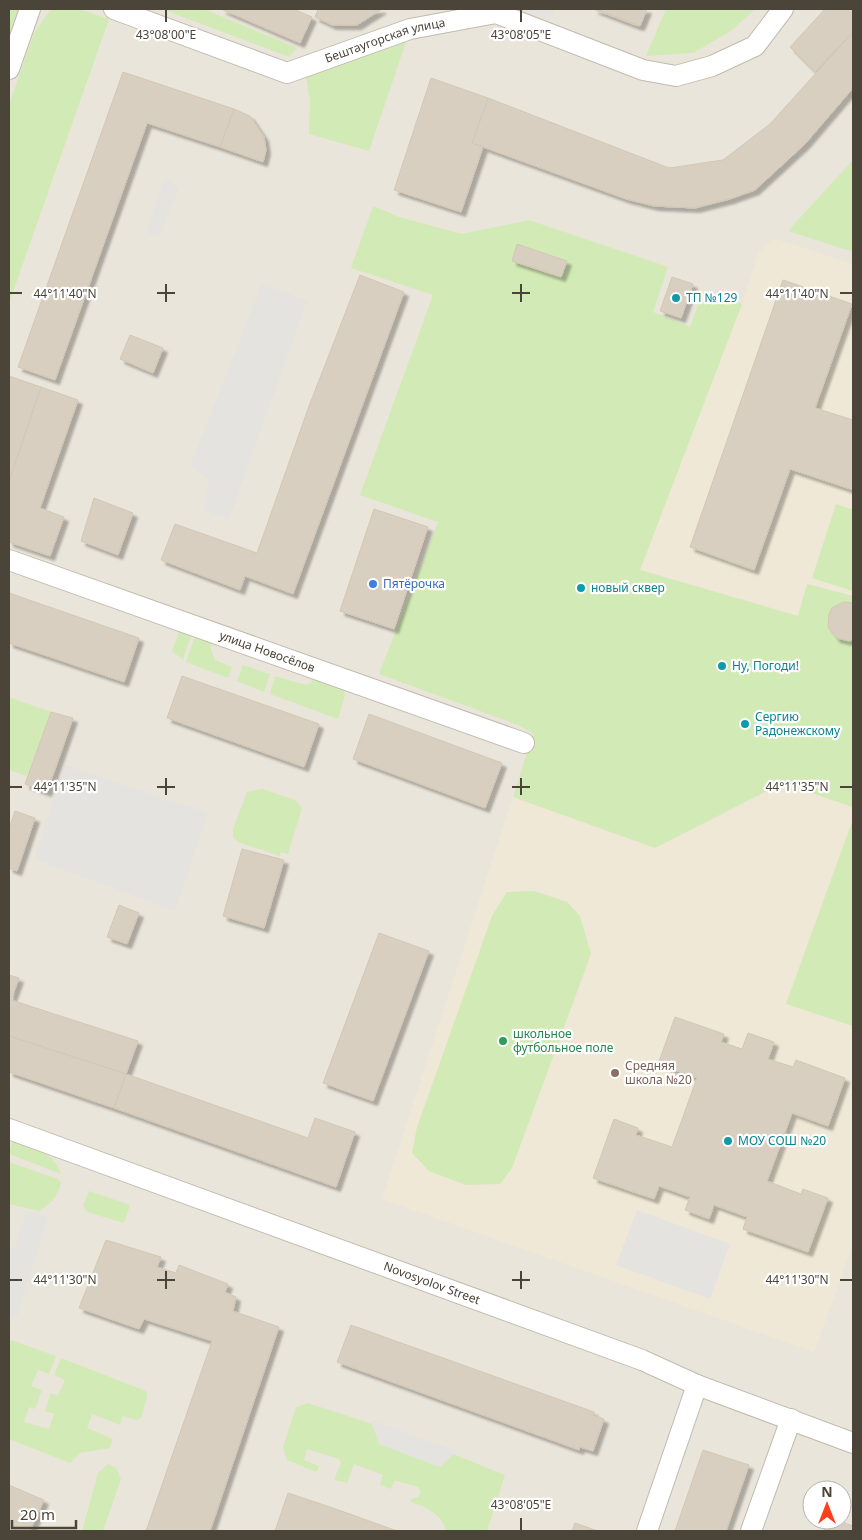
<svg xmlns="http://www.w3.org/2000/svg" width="862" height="1540" viewBox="0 0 862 1540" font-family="'Noto Sans',sans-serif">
<defs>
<filter id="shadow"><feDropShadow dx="4.5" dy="4.5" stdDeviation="1" flood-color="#0004"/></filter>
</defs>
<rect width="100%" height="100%" fill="#f6f3ec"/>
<path fill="#eae5da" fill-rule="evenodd" d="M9 9H853V1531H9ZM812 1490H842V1520H812Z"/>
<g fill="#efe8d6" fill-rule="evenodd">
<polygon points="775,239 853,264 853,596 807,584 798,616 640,570 742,304 759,252"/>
<path d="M783 783 853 807V1245L814 1352 382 1199 513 797 655 848ZM748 1033 774 1042 768 1059 793 1067 796 1060 845 1078 828 1126 792 1113 767 1181 801 1194 803 1189 828 1198 808 1252 743 1230 747 1217 714 1205 709 1219 685 1210 690 1197 659 1186 654 1199 593 1177 614 1119 638 1128 636 1135 672 1147 697 1078 724 1034 721 1042 742 1049ZM417 1127 429 1171 412 1153Z"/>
</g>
<g fill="#d2eab5">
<polygon points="9,9 25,9 9,58"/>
<polygon points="51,9 78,9 109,19 9,303 9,105 34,33"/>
<polygon points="162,9 204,9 297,48 289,57"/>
<polygon points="666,9 755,9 731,31 693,53 646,56"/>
<polygon points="407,39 369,151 309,134 310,100 306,77"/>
<polygon points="853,160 853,252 788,231"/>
<polygon points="373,206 399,217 462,234 529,220 668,267 653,312 690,327 703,292 742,304 640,570 798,616 807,584 853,596 853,807 782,783 655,848 513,797 533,733 518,725 379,674 438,522 360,495 433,295 351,268"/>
<polygon points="836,504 853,510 853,591 812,578"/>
<polygon points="180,629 193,629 183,660 172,651"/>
<polygon points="197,631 214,637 210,648 215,660 232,667 228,678 186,662"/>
<polygon points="243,665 270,674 264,692 237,681"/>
<polygon points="314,675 343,686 345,695 338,719 270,694 275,676 306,685 311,683"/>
<polygon points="9,697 51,712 27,776 9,770"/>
<polygon points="262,789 295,800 302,808 288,854 281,852 280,856 238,842 233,837 233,829 247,792"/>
<polygon points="853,819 853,1026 786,1004"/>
<polygon points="534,891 567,902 580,916 591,954 512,1168 500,1184 466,1185 429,1171 412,1153 417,1127 492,916 507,892"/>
<path d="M12 1141C31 1147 55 1152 61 1174L9 1154Z"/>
<path d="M9 1162 58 1179 61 1183C57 1197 52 1203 39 1211L9 1204Z"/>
<polygon points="89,1191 130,1205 124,1223 87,1212 83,1206"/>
<polygon points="11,1340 56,1356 49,1374 38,1370 31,1386 42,1390 35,1409 29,1407 24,1422 49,1429 54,1414 45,1411 51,1393 58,1396 65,1380 54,1375 61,1358 146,1391 147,1397 141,1418 137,1420 123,1416 120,1425 92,1414 87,1428 113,1439 110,1448 80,1453 70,1463 9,1439 9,1342"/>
<path d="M308 1403 372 1424 380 1444 440 1467 453 1454 505 1475 487 1531H446C442 1514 426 1507 411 1502V1499L418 1497 421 1492 418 1487 397 1481H394L391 1489 380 1485 383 1475 354 1464 347 1483 334 1480 341 1462 339 1459 307 1449 304 1460 319 1466 316 1472 287 1460 283 1447 296 1407Z"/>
<polygon points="108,1464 116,1468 121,1479 103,1531 82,1531 98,1473"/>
</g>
<g fill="#e5e3e0">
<polygon points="519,9 555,9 550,21"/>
<polygon points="165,177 179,189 160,235 145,236"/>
<polygon points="262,283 307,301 229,519 204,510 209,480 190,466"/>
<polygon points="65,765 208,813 175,911 34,859"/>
<polygon points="637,1210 730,1244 710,1299 616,1265"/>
<polygon points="27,1211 48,1217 16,1319 9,1317 9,1262"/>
<polygon points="371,1420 456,1451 440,1467 379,1444"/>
</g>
<g fill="#d8cfc1" stroke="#d3c7b4" filter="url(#shadow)">
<polygon points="221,9 293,9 312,17 300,43"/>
<polygon points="318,9 382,9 357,25 332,25 315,17"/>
<polygon points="593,9 645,9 638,26"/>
<polygon points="596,9 647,9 640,26"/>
<polygon points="825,9 853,9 853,32 815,72 790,47"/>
<polygon points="853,32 853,88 805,144 755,190 730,199 695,208 654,206 626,199 472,143 488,98 669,168 723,160 770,124"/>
<polygon points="123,72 234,109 220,147 147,123 55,380 18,367"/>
<polygon points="431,78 488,98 472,143 483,147 461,212 394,190"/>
<polygon points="234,109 250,116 264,137 266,150 263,162 220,147"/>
<polygon points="517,244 567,261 561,277 512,261"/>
<polygon points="360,275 404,292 293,594 245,576 240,590 161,560 175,524 257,553 309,406"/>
<polygon points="672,277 693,284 681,318 660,311"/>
<polygon points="783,280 852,304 815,408 853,420 853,490 790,469 754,570 690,547"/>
<polygon points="130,335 163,348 153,373 120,359"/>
<polygon points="9,376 41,387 9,482"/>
<polygon points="41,387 78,400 40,508 64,517 50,556 9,542 9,482"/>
<polygon points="94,498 133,513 118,555 81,541"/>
<polygon points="374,509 428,527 394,629 340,611"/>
<polygon points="9,593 139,638 124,682 9,643"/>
<polygon points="843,602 853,603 853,640 849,641 836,638 828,627 829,614 832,608"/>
<polygon points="182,676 319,724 304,767 167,718"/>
<polygon points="51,712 73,718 47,792 25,784"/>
<polygon points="369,714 502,763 485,808 353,759"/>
<polygon points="15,811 35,818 17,871 9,868 9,829"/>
<polygon points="242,849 284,860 264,928 223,916"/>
<polygon points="119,905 139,913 127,944 107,937"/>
<polygon points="379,933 429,951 373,1101 323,1083"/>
<polygon points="9,975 19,978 11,1000 138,1041 126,1074 9,1036"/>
<polygon points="675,1017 724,1034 721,1042 742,1049 748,1033 774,1042 768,1059 793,1067 796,1060 845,1078 828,1126 792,1113 767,1181 801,1194 803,1189 828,1198 808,1252 743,1229 747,1217 714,1205 709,1219 685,1210 690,1197 659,1186 654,1199 593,1178 614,1119 638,1128 636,1135 672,1147 697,1078 658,1064"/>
<polygon points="9,1036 126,1074 114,1108 9,1072"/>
<polygon points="126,1074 308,1138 315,1118 355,1132 336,1187 114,1108"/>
<polygon points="106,1240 161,1257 157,1267 176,1273 179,1265 228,1284 225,1292 236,1297 233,1311 279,1327 210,1531 146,1531 212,1341 144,1319 139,1329 79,1308"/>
<polygon points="351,1325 594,1412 593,1415 604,1419 593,1451 580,1447 579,1450 337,1362"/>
<polygon points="703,1450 749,1465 726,1531 675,1531"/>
<polygon points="9,1485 44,1500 30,1531 9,1531"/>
<polygon points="288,1493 333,1508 397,1531 275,1531"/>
<polygon points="828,1520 836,1520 853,1526 853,1531 824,1531"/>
<polygon points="575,1523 598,1531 572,1531"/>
</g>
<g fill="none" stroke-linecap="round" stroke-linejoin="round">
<g stroke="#c2bbae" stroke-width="22">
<g id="street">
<path id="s1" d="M114 9 287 73 410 29 496 13 643 70 676 76 712 66 755 46 783 9"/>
<polyline points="9,69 30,9"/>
<path id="s2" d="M9 560 524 743"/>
<path id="s3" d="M9 1129 642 1360 697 1385 853 1443"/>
<polyline points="647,1531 697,1385"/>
<polyline points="751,1531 791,1419"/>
</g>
</g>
<use href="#street" stroke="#fff" stroke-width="20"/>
</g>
<path fill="none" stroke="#4b4439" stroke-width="2" d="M166 10V22M521 10V22M166 284V302M521 284V302M10 293H22M157 293H175M512 293H530M840 293H852M166 778V795M521 778V795M10 787H22M157 787H175M512 787H530M840 787H852M166 1271V1289M521 1271V1289M10 1280H22M157 1280H175M512 1280H530M840 1280H852M521 1518V1530"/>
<g fill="#0f9aa8" stroke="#fff" stroke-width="2">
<circle cx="676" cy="298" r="5"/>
<circle cx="581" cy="588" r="5"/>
<circle cx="722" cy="666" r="5"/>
<circle cx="745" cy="724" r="5"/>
<circle cx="728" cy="1141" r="5"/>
</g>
<circle fill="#3f7fe0" stroke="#fff" stroke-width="2" cx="373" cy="584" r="5"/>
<circle fill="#2e9e5b" stroke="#fff" stroke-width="2" cx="503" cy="1041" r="5"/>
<circle fill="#8d6e63" stroke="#fff" stroke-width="2" cx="615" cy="1073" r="5"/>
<g text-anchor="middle" stroke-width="4.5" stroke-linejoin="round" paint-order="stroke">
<g font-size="12" fill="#4b4439" stroke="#fff">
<text dy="4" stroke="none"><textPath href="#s1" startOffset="288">Бештаугорская улица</textPath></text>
<text dy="4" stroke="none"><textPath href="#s2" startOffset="274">улица Новосёлов</textPath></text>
<text dy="4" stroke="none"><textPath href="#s3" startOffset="450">Novosyolov Street</textPath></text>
</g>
<g font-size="12" fill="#0d838f" stroke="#fff" text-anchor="start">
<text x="686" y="302">ТП №129</text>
<text x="591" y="592">новый сквер</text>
<text x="732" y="670">Ну, Погоди!</text>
<text x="755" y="721">Сергию<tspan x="755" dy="14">Радонежскому</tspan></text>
<text x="738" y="1145">МОУ СОШ №20</text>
</g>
<g font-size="12" fill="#366cbe" stroke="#fff" text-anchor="start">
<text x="383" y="588">Пятёрочка</text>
</g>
<g font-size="12" fill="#27864d" stroke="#fff" text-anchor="start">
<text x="513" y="1038">школьное<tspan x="513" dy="14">футбольное поле</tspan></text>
</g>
<g font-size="12" fill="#785e54" stroke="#fff" text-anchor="start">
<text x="625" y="1070">Средняя<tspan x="625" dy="14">школа №20</tspan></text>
</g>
</g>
<g font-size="12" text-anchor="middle" fill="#4b4439" stroke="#fff" stroke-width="4.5" stroke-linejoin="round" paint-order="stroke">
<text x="166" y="39">43°08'00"E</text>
<text x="521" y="39">43°08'05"E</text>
<text x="65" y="298">44°11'40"N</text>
<text x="797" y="298">44°11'40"N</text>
<text x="65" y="791">44°11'35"N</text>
<text x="797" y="791">44°11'35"N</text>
<text x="65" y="1284">44°11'30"N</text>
<text x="797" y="1284">44°11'30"N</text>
<text x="521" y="1509">43°08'05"E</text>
</g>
<rect width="862" height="1540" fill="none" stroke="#4b4439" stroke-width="20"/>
<g transform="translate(827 1505)"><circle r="24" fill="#ffffff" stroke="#b7b4b0"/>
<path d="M0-4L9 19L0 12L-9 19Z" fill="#fc3f1d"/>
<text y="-8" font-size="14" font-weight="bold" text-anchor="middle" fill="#4b4439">N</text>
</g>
<path d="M12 1520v8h64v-8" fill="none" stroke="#4b4439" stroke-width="2.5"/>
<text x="20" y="1520" font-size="15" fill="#4b4439" stroke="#ffffff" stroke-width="4" paint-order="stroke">20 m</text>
</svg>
